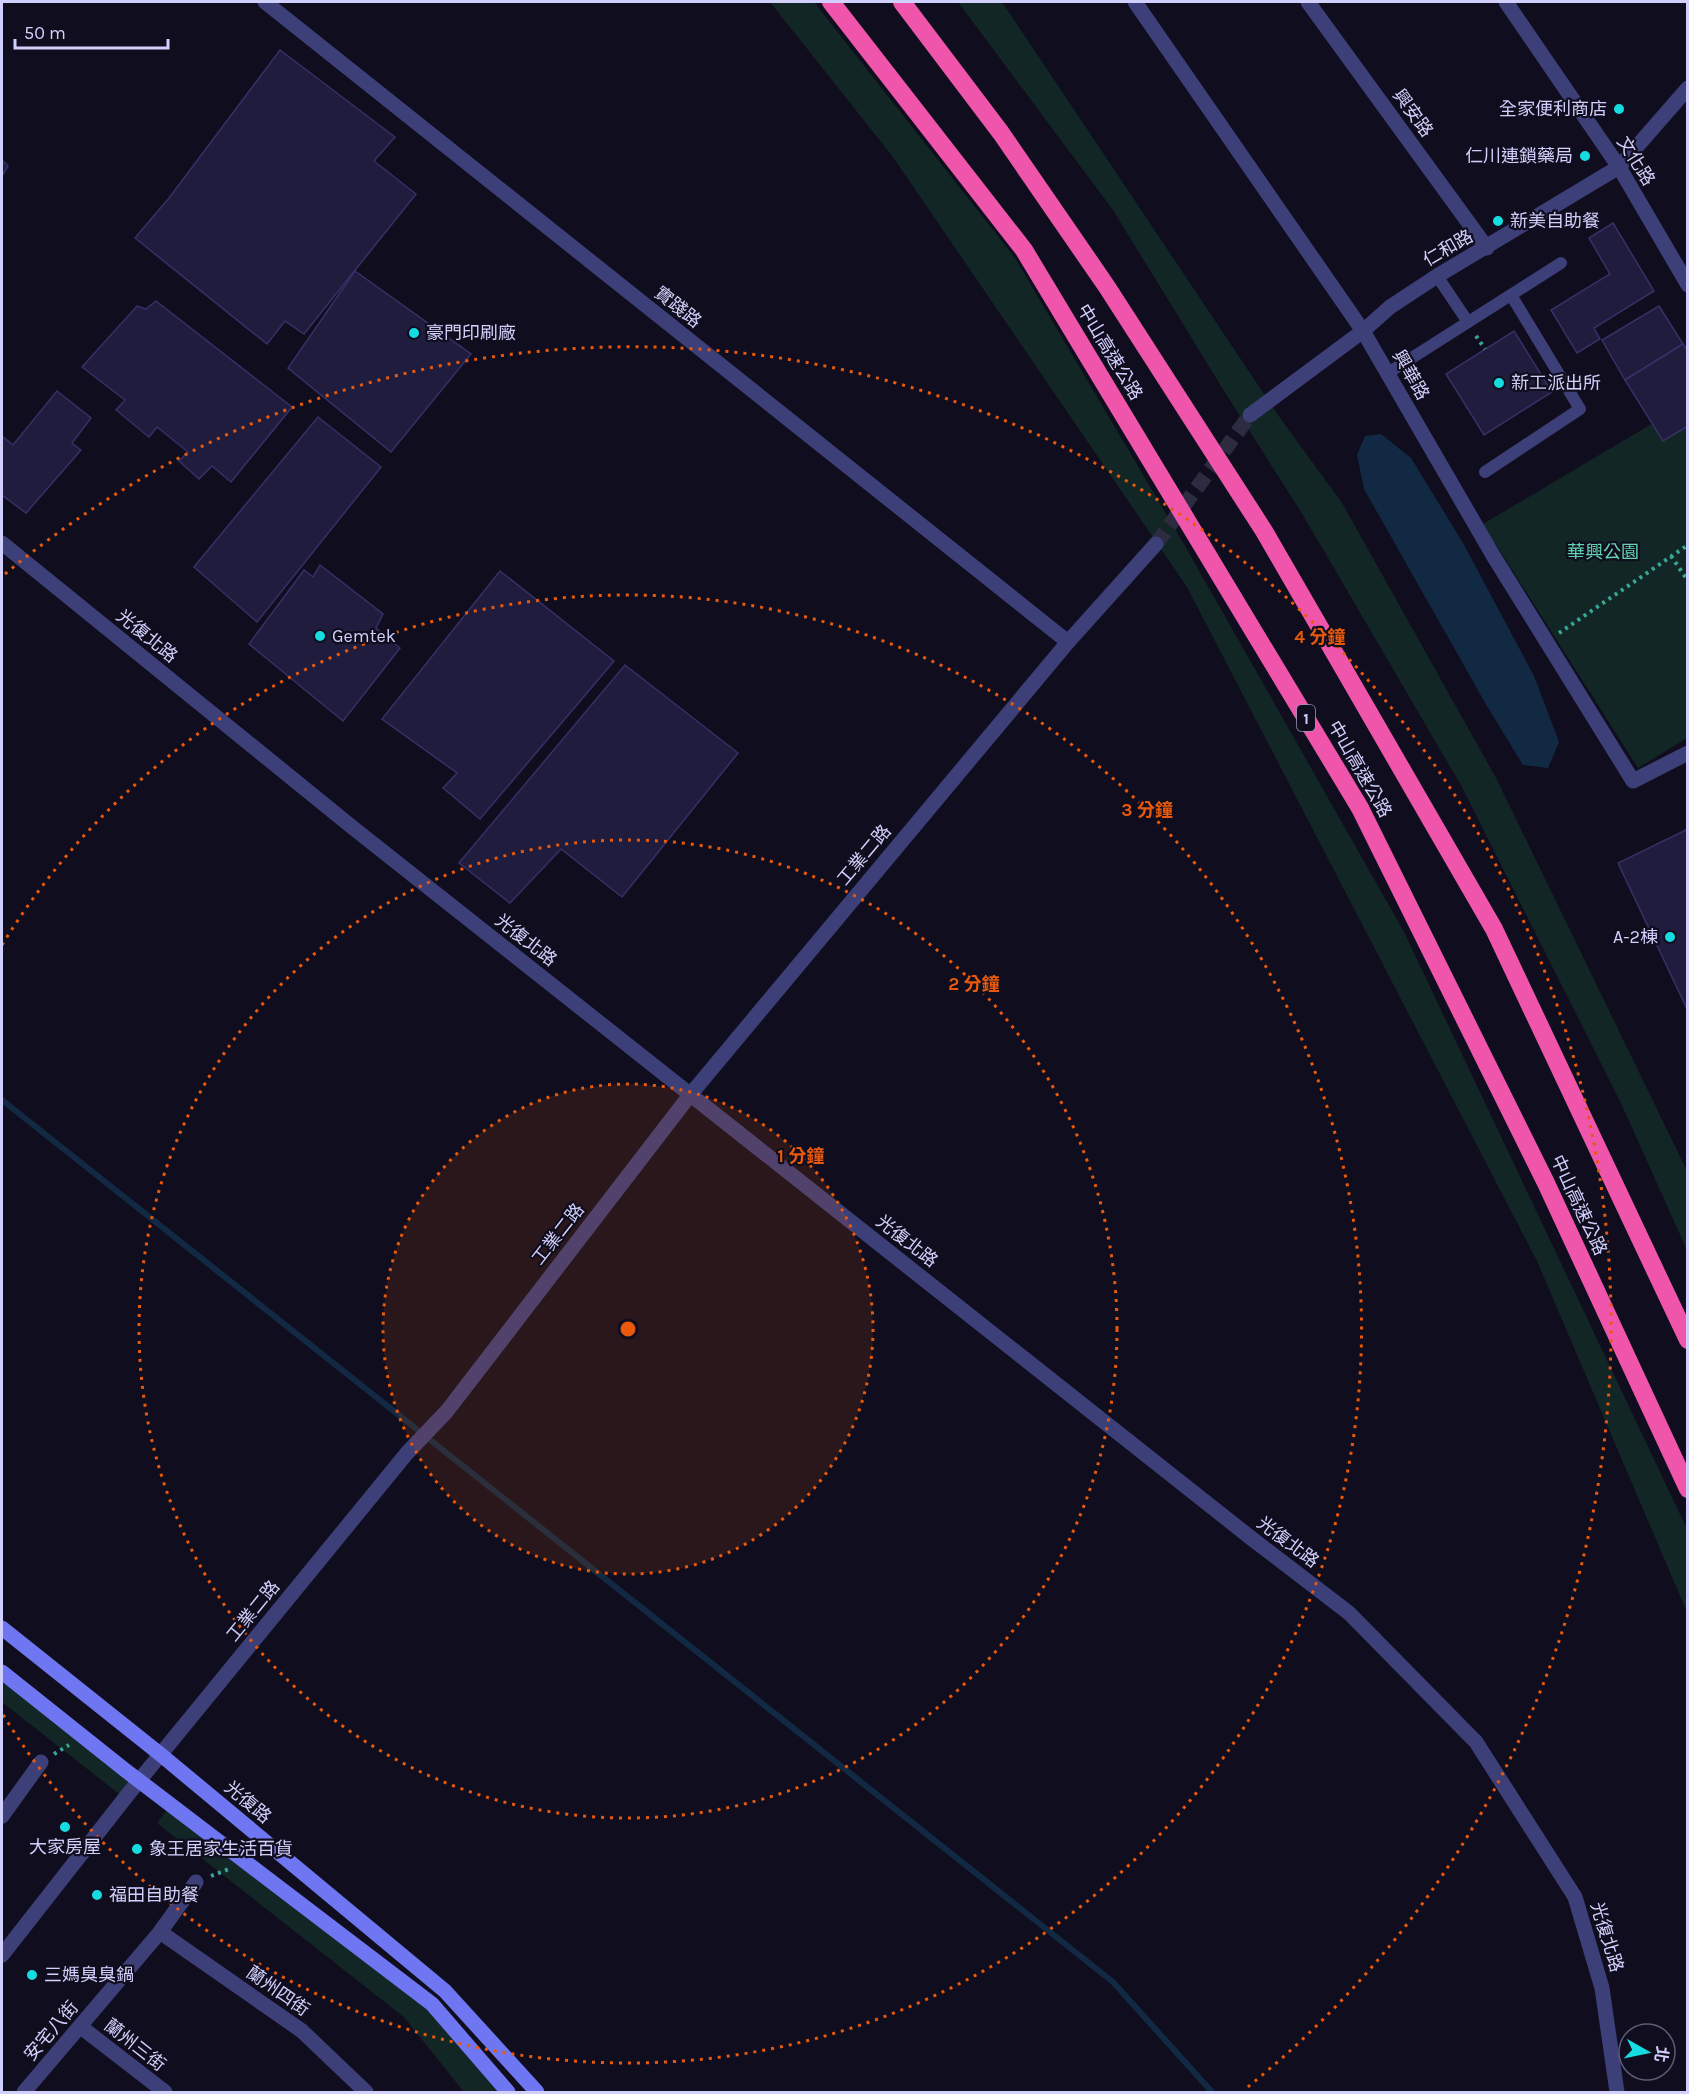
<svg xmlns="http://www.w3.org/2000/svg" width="1689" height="2094" viewBox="0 0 1689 2094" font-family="Karla,'Noto Sans TC',sans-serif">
<rect width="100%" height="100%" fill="#100e1e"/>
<g fill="#122725">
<polygon points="770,2 814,2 1015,258 1185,546 1404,932 1687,1529 1687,1612 1537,1261 1187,587 893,157"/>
<polygon points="958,2 1002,2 1280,418 1342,503 1496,778 1687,1171 1687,1250 1620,1101 1462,787 1303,515 1226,394 1113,210"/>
<polygon points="1687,403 1687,738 1638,768 1483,524"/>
<polygon points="2,1676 136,1783 123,1797 2,1702"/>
<polygon points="168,1809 430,2006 503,2092 464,2092 404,2017 157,1823"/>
</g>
<polygon fill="#122943" points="1381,434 1411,458 1463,543 1534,676 1559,742 1548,768 1523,765 1487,706 1364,489 1357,455 1365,436"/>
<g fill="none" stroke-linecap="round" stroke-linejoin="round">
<polyline stroke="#122943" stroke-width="6" points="2,1100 1113,1982 1212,2092"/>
</g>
<g fill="#201c3d" stroke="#373067" stroke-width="1.5">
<polygon points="280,50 395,137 374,161 416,194 304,334 285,321 267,344 135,238 169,198"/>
<polygon points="2,160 8,166 2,176"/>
<polygon points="1613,223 1654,291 1594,328 1600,339 1577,353 1551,310 1610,274 1589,238"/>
<polygon points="355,271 471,354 391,452 288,368"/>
<polygon points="156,301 292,407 231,482 212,466 199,479 179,461 188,452 157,427 149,437 116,410 125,400 82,367 137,306 146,309"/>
<polygon points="1659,306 1683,344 1625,380 1602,340"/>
<polygon points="1514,331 1552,392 1484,435 1446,374"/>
<polygon points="1683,344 1688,351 1688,426 1663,441 1625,380"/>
<polygon points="57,391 91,418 72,443 81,450 26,513 2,495 2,436 13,445"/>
<polygon points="318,417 381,467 257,622 194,567"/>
<polygon points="320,565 383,614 376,628 400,648 343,721 249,644 304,570 313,577"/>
<polygon points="500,571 614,661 480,819 443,788 457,773 382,719"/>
<polygon points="625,665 738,753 622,897 561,849 510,903 459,863"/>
<polygon points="1688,829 1688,1011 1618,863"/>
</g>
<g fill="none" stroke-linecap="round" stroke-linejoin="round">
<polyline stroke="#2d2b3f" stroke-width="15" stroke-dasharray="15 8" stroke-linecap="butt" points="1156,544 1250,415"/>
<g stroke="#38a697" stroke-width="4" stroke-dasharray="3 4.5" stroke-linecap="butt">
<polyline points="1476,336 1485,349"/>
<polyline points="1671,556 1688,581"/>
<polyline points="1559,633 1688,545"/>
<polyline points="54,1754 69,1745"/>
<polyline points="211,1876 229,1869"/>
</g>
<g stroke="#3d3f79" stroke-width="12">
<polyline points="1437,276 1468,322"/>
<polyline points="1388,373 1561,263"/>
<polyline points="1485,472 1580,409 1511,295"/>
</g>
<g stroke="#3d3f79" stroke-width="15">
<polyline points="265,2 1068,642"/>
<polyline points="1135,2 1363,331 1494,557 1633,781 1688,753"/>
<polyline points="1308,2 1487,248"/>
<polyline points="1506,2 1619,167 1688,285"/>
<polyline points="1250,415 1363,331 1390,307 1437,276 1619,167 1688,88"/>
<polyline points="2,543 352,827 1251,1538 1349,1613 1476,1742 1575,1897 1602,1988 1617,2092"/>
<polyline points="2,1816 41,1762"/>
<polyline points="160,1932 302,2031 366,2092"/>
<polyline points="2,1955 129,1793 407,1453 447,1411 690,1095 1068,642 1156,544"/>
<polyline points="81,2027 165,2092"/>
<polyline points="24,2092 160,1932 196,1882"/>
</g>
<g stroke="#6f76f2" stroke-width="15">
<polyline points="2,1628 160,1754 445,1991 537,2092"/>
<polyline points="2,1672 125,1770 432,2004 508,2092"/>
</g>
<g stroke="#ef56ab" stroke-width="18">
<polyline points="831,2 1024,250 1360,808 1546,1183 1688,1489"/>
<polyline points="902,2 1001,133 1107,287 1264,531 1494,929 1688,1340"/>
</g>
</g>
<circle cx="628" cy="1329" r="245" fill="#e8590c" fill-opacity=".12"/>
<g fill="none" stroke="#e8590c" stroke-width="3" stroke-dasharray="3 6">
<circle cx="628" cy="1329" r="245"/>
<circle cx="628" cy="1329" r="489"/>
<path d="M2 945A734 734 0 1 1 2 1713"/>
<path d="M5 574A979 979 0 1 1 1244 2090"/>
</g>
<g fill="#15dce1" stroke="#100e1e" stroke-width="2">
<circle cx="1619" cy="109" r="6"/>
<circle cx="1585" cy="156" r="6"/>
<circle cx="1498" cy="221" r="6"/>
<circle cx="414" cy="333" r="6"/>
<circle cx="1499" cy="383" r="6"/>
<circle cx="320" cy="636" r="6"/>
<circle cx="1670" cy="937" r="6"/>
<circle cx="65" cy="1827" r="6"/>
<circle cx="137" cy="1849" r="6"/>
<circle cx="97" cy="1895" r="6"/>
<circle cx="32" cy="1975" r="6"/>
</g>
<g text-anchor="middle" stroke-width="4.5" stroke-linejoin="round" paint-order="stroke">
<rect fill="#100e1e" stroke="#9795b9" stroke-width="1.5" x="1297" y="705" width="18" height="26" rx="4.5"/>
<g font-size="16" font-weight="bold" fill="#d1cffb">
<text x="1306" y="724">1</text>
</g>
<g font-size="18" fill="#d1cffb" stroke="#100e1e" text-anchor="start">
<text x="1607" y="115" text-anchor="end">全家便利商店</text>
<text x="1573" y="162" text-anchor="end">仁川連鎖藥局</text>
<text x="1510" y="227">新美自助餐</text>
<text x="426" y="339">豪門印刷廠</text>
<text x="1511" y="389">新工派出所</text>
<text x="332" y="642">Gemtek</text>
<text x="1658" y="943" text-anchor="end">A-2棟</text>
<text x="65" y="1853" text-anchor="middle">大家房屋</text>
<text x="149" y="1855">象王居家生活百貨</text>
<text x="109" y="1901">福田自助餐</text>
<text x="44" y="1981">三媽臭臭鍋</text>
</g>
<g font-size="18" fill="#d1cffb" stroke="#100e1e">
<text transform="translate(1413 113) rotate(54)" y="6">興安路</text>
<text transform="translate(1636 161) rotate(58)" y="6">文化路</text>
<text transform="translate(1448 248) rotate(-30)" y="6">仁和路</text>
<text transform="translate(678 307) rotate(39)" y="6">實踐路</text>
<text transform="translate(1110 352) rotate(59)" y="6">中山高速公路</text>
<text transform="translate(1411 375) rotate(60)" y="6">興華路</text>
<text transform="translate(147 636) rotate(39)" y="6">光復北路</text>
<text transform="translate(1360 769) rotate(60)" y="6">中山高速公路</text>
<text transform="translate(864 855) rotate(-50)" y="6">工業二路</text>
<text transform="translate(526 940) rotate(38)" y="6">光復北路</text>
<text transform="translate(1579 1205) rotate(65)" y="6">中山高速公路</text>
<text transform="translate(558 1234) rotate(-52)" y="6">工業二路</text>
<text transform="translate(907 1241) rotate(38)" y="6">光復北路</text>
<text transform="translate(1288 1542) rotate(37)" y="6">光復北路</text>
<text transform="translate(253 1611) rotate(-51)" y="6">工業二路</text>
<text transform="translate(248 1802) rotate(40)" y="6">光復路</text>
<text transform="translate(1607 1937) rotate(73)" y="6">光復北路</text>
<text transform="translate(278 1991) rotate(35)" y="6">蘭州四街</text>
<text transform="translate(51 2031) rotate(-49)" y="6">安宅八街</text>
<text transform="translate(135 2045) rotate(38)" y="6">蘭州三街</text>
</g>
<g font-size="18" fill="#63d3af" stroke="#100e1e">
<text x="1603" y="558">華興公園</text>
</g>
</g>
<circle cx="628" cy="1329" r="9" fill="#e8590c" stroke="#100e1e" stroke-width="3"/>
<g font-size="18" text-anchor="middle" font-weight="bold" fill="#e8590c" stroke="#100e1e" stroke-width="4.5" stroke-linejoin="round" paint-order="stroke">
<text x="1320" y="643">4 分鐘</text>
<text x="1147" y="816">3 分鐘</text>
<text x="974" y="990">2 分鐘</text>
<text x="801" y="1162">1 分鐘</text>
</g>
<rect width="1689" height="2094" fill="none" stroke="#d1cffb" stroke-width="6"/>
<g transform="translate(1647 2052) rotate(99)"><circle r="28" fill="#100e1e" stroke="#5d5b76" stroke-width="1.5"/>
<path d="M0-4.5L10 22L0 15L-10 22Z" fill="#15dce1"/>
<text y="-9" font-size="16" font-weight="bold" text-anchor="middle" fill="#d1cffb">北</text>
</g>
<path d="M15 39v9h153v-9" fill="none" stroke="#d1cffb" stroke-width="3"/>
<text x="24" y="39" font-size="18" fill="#d1cffb" stroke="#100e1e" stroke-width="4.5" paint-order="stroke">50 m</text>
</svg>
